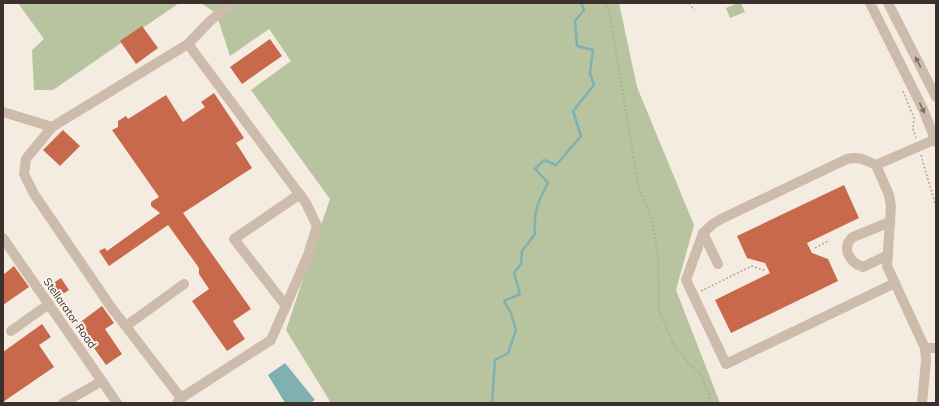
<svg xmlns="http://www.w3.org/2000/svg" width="939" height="406" viewBox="0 0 939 406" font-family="Mulish,sans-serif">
<rect width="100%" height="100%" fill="#f4ebe1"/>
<g fill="#b8c4a0">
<polygon points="18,3 179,3 53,90 34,90 32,50 44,39"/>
<polygon points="201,3 619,3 637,87 694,225 676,290 720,403 331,403 286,330 330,199 251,90 291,61 269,29 230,56 216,13"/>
<polygon points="738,3 741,3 745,12 730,18 726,8"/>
</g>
<polygon fill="#7fb0b2" points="285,363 315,400 310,403 285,403 268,375"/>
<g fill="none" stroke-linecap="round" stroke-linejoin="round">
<path stroke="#7fb0b2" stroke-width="2.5" d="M492 403 495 360 508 353 516 330 511 313 504 301 520 294 514 273 521 264 522 251 535 234C533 212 538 202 548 183L535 169 544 160 556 165 581 136 573 111 594 85 590 73 593 50 577 46 575 21 584 10 581 3"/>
</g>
<g fill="#c8694b">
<polygon points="142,26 158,48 136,64 120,41"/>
<polygon points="270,39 282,56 242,84 230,67"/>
<polygon points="214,93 244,138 236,143 252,168 183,213 251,309 233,321 245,339 227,351 192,301 209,289 199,274 199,268 168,225 109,266 99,251 105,248 107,251 160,213 151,206 151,202 159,197 112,130 118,127 118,121 126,116 128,119 166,95 183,122 205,107 201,102"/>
<polygon points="63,130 80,146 60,166 43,150"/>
<polygon points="844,185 859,218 807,243 812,253 828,259 838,281 731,333 715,300 770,273 765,263 747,258 737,236"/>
<polygon points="14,266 29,287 3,305 3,275"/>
<polygon points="61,278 69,290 57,298 49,286"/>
<polygon points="102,306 114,323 105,329 122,354 106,365 89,341 87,342 75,326"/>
<polygon points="42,324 51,337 39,345 54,367 3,402 3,352"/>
</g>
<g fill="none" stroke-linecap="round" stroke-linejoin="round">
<g stroke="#b9a596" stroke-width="1.5" stroke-dasharray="2 2" stroke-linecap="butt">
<polyline points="605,3 610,16 639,188 652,219 658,256 659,310 674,346 695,370 700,373 712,403"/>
<polyline points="689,3 694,10"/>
<polyline points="903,91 914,118 913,129 916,138"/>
<polyline points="921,155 936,207"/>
<polyline points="815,248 828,241"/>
<polyline points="701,291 752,266 766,271"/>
</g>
<g stroke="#cdbbac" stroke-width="10">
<polyline points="870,3 923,109 936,142"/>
<polyline points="888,3 936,97"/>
<polyline points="188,44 209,22 232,3"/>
<polyline points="3,112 52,127"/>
<polyline points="936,139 876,165 889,195 891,206 887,266 925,348 936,348"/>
<path d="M876 165C865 160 859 156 847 159L721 219 713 224 703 233 686 280 726 364 895 283"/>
<polyline points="703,233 718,264"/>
<polyline points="3,238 117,403"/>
<path d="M888 255 863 267C850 263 840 247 853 237L890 222"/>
<polyline points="286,306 234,239 300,194"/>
<polyline points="126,326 184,284"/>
<polyline points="11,331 49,304"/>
<polyline points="63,403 102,381"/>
<polyline points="177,403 181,398 271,340 308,255 317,226 306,203 188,44 52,127 26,159 24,174 34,194 111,307 181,398"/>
<polyline points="922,403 926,361 925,348"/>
</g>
</g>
<defs><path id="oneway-solid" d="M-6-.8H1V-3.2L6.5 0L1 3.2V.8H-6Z"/></defs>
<g fill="#7d6f65">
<use href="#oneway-solid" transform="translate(918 62) rotate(-117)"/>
<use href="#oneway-solid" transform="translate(922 108) rotate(65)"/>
</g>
<g text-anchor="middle" stroke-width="4" stroke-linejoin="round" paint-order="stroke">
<g font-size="11" fill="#3b302b" stroke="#fbf5ee">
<text transform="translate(70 313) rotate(55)" y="4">Stellarator Road</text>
</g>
</g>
<rect width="939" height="406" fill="none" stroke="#3b302b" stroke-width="8"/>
</svg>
